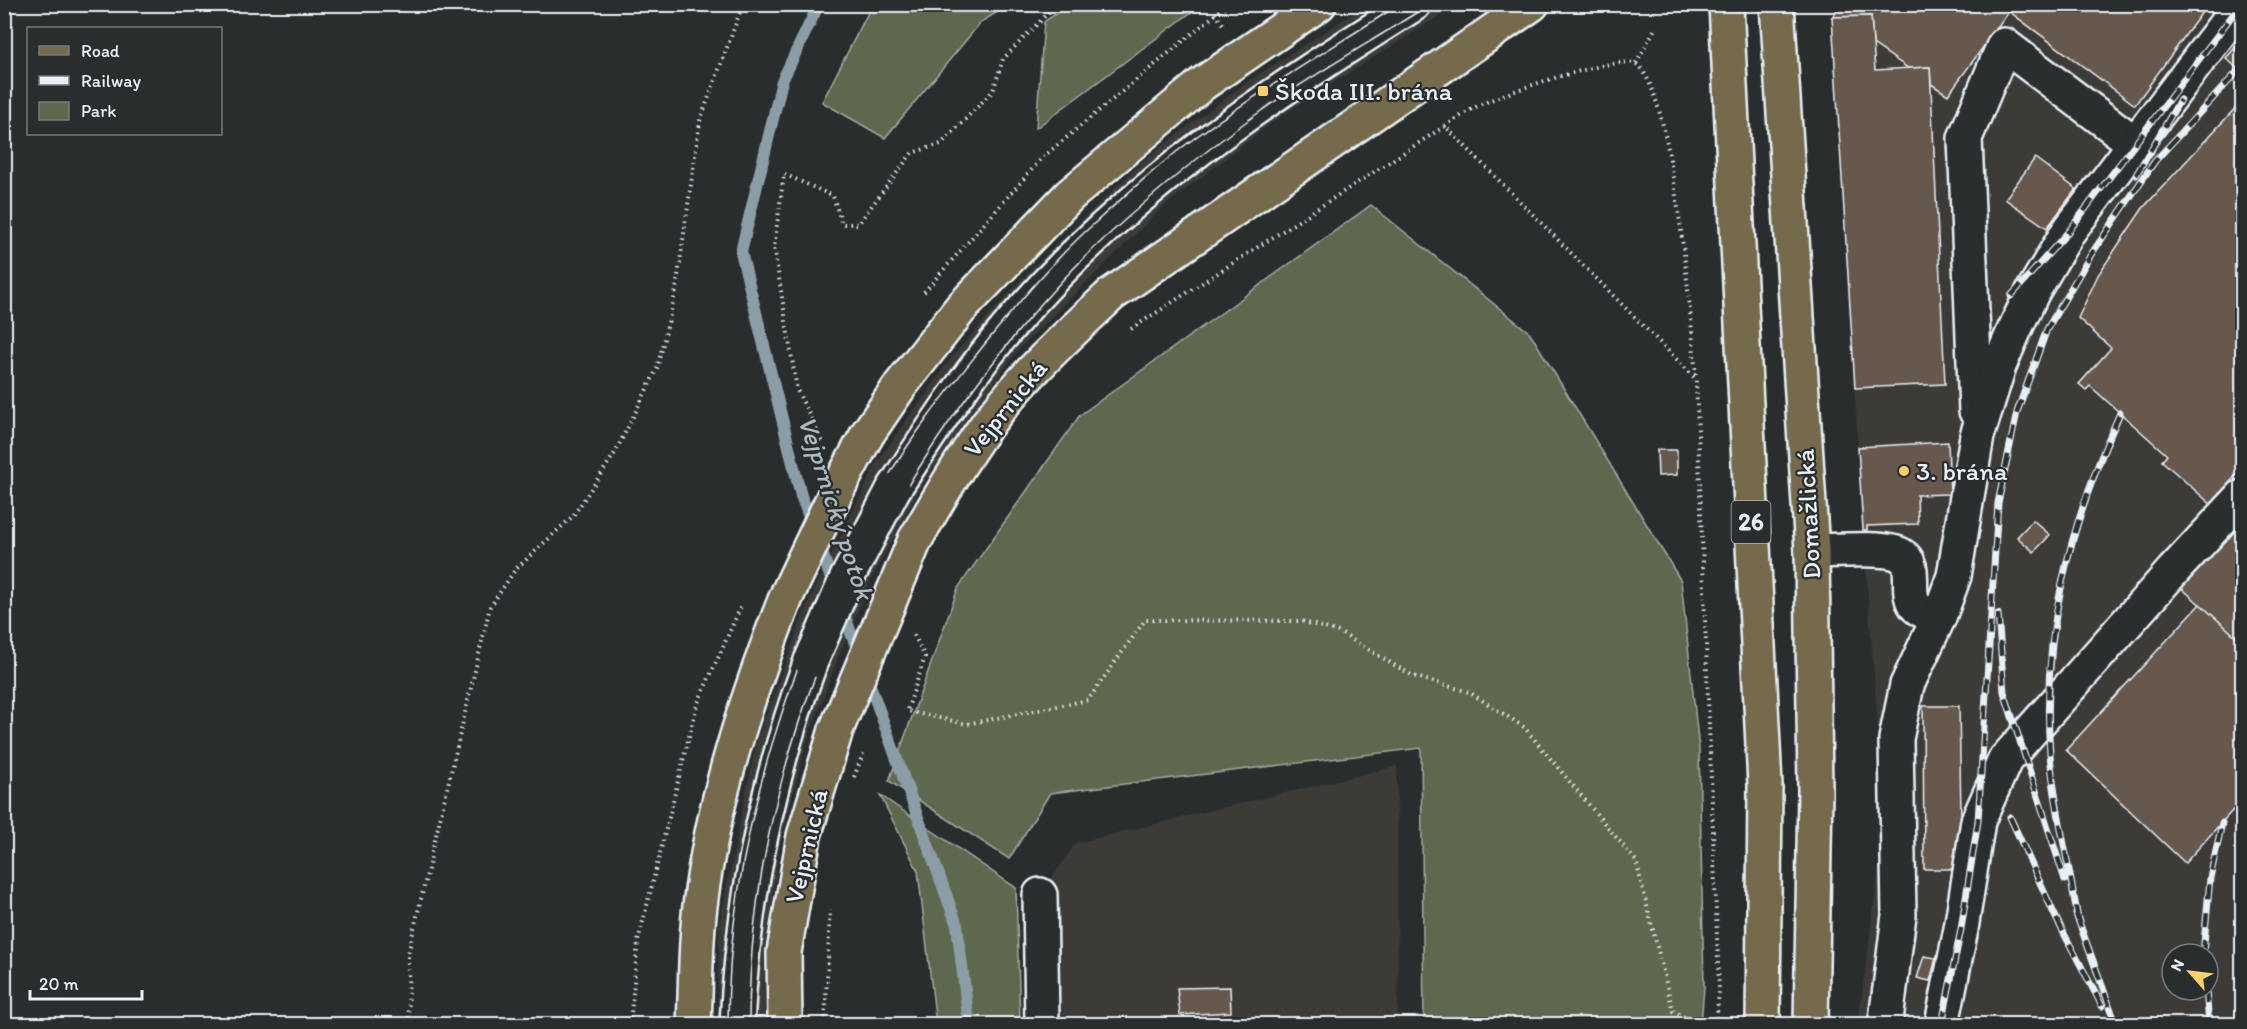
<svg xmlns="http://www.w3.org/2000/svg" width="2247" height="1029" viewBox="0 0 2247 1029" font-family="Itim,sans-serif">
<rect width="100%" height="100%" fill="#2a2d2e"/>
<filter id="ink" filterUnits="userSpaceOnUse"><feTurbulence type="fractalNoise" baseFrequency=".0167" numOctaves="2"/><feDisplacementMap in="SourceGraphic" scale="12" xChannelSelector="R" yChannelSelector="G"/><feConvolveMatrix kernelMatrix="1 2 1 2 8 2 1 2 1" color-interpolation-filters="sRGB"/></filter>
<g filter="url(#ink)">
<g fill="#3c3a38" fill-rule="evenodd">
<polygon points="1366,5 1457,5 1282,115 1164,206 1017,351 921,486 871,580 839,655 806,744 779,849 764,965 764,1024 717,1024 719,925 756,743 806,607 877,462 952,357 1031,269 1143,161 1244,84"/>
<path d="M1834 5H2242V1024H1858L1885 821 1863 530 1832 17ZM2172 954H2208V990H2172Z"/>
<polygon points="1397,766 1398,1024 1042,1024 1040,895 1076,843"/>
</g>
<g fill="#5d684f" stroke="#a2aca4" stroke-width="1.5">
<polygon points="872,5 872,4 1009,5 981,22 885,138 822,102"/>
<polygon points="1068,5 1068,4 1201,5 1036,128 1044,22"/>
<polygon points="1371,205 1530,333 1681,581 1699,749 1704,987 1701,1024 1424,1024 1421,748 1050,793 1009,859 889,781 958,588 1080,415"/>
<polygon points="880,795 1016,888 1020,1024 936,1024 918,871"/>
</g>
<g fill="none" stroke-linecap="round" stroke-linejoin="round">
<g stroke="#8b9ea8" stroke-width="12">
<polyline points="813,527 801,496 741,252 782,81 819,4"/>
<polyline points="819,544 835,590"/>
<polyline points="841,606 860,657"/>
<polyline points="866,674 957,925 969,1024"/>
</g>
</g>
<g fill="#66584e" stroke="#e8f1f8" stroke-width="1.5">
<polygon points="1841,4 1999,4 2009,12 1948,95 1931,84 1930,67 1908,68 1873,44 1871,16 1832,17"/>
<polygon points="1999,4 2208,4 2135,105"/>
<polygon points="1871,16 1875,70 1930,67 1945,384 1855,388 1832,17"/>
<polygon points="2242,40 2242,73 2226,58"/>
<polygon points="2242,101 2242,469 2215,498 2218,501 2213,506 2162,461 2167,455 2090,386 2086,390 2079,384 2111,348 2078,318 2098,275 2143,208"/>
<polygon points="2035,158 2076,189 2047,228 2005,199"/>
<polygon points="1948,442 1950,494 1917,495 1918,524 1867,526 1867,530 1863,530 1858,447"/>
<polygon points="1657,450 1677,450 1677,475 1658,476"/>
<polygon points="2242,514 2242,642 2177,584"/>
<polygon points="2033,520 2050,535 2034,552 2017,537"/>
<polygon points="2200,604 2242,642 2242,800 2185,863 2066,750"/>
<polygon points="1923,706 1959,706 1962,869 1924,869"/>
<polygon points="1924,956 1936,958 1930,981 1917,978"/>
<polygon points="2242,964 2242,1024 2236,1024"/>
<polygon points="1230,987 1231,1012 1180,1015 1177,988"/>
</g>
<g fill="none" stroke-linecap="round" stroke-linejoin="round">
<g stroke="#e8f1f8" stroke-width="38">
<g id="minor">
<polyline points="1976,411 1965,138 2004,45 2137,145"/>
<path d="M893 490C930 433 967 375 1011 324 1123 191 1268 96 1414 4"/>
<path d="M1812 551C1831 551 1886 546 1901 555 1919 565 1903 594 1917 607 1922 612 1932 614 1939 617"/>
<polyline points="1040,895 1042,1024"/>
<polyline points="1886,1020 1899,915 1896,739 1907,685 1939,617 1954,576 1977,436 1999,366 2014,331 2033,291 2068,232 2241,4"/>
<path d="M737 1024C743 901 768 777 811 661"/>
<polyline points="1942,1024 1961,929 1978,821 2005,760 2172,572 2242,497"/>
</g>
</g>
<g stroke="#e8f1f8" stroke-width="38">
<g id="major">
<polyline points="1726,4 1765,785 1763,1024"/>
<polyline points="1777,4 1812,551 1815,791 1811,1024"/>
<polyline points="868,433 900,386 961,308 1070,195 1202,84 1319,4"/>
<path d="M915 540C938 500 961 460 988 423 1024 375 1069 334 1112 294L1532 4"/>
<path d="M694 1024C696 985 695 945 700 906 713 798 747 696 787 595"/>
<polyline points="785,1024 784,952 804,836 836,730"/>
</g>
</g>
<g stroke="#e8f1f8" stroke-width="4" stroke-dasharray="1.5 4.5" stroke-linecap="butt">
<polyline points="1215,13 1225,27"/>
<polyline points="1636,63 1656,27"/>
<path d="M1445 126C1457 119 1470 109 1484 103 1504 93 1620 54 1636 64 1673 86 1692 329 1696 378"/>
<polyline points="924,292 1043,157 1228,4"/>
<polyline points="1131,329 1445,126 1696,379 1719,990 1716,1024"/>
<polyline points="822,441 797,390 774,247 784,174 833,196 842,224 858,224 912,153 941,144 993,91 1003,59 1057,4"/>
<polyline points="914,635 925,657 907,711 967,724 1088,700 1145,620 1301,621 1339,632 1413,676 1469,692 1524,727 1636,861 1673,1011 1697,1024"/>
<polyline points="409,1024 408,954 490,607 515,570 573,516 615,453 657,369 676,290 700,121 743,4"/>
<polyline points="630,1024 638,941 697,705 742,604"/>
<polyline points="825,1024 830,910"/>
</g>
<use href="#minor" stroke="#2a2d2e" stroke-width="33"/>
<use href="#major" stroke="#746b4b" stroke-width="33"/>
<g stroke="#e8f1f8" stroke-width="1.5">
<path d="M728 1024C728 837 794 642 886 480 914 432 950 388 984 345 1019 302 1055 258 1097 221 1130 191 1164 160 1200 134 1264 88 1333 47 1400 4"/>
<path d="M749 1024C749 786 847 548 993 363 1027 319 1064 275 1105 238 1157 190 1213 144 1271 104 1323 69 1377 38 1430 4"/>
</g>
<g stroke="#e8f1f8" stroke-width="7">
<g id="rail">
<polyline points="2136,175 2180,100"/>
<polyline points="2011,296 2068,232 2241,4"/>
<polyline points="1998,614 2004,692 2065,880"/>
<polyline points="2010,817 2057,920 2102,1006"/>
<polyline points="2076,914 2116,1024"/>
<path d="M2078 920C2070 868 2054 806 2050 754 2041 631 2070 524 2120 413"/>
<polyline points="2203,954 2210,878 2222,823"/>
<polyline points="2206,990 2209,1024"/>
<polyline points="1942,1024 1961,929 1978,821 1998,503 2017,412 2047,329 2090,256 2155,161 2239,70"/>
</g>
</g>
<use href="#rail" stroke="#2a2d2e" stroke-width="4.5" stroke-dasharray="14" stroke-linecap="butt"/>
<g stroke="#e8f1f8" stroke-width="38" stroke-linecap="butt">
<polyline id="minor-bridge" points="811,661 847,578 893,490"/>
</g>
<g stroke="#e8f1f8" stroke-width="38" stroke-linecap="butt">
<g id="major-bridge">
<polyline points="787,595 836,492 868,433"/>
<polyline points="836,730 915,540"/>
</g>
</g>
<polyline stroke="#e8f1f8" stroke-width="4" stroke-dasharray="1.5 4.5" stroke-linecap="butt" points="854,777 863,754"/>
<use href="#minor-bridge" stroke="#2a2d2e" stroke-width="33"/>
<use href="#major-bridge" stroke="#746b4b" stroke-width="33"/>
</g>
</g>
<g fill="#ffd166" stroke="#2a2d2e" stroke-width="2">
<rect x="1257" y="85" width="12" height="12" rx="3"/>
<circle cx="1904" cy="471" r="6"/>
</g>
<g text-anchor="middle" stroke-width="4.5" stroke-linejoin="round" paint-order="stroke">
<rect fill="#2a2d2e" stroke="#afb6bb" stroke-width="1.5" x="1731.5" y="501" width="39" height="42" rx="4.5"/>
<g font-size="24" font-weight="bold" fill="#e8f1f8">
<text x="1751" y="530">26</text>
</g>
<g font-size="26" fill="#e8f1f8" stroke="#2a2d2e" text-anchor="start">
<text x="1275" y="100">Škoda III. brána</text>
<text x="1916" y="480">3. brána</text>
</g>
<g font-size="26" fill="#e8f1f8" stroke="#2a2d2e">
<text transform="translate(1005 408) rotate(-51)" y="9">Vejprnická</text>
<text transform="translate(1808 514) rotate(-93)" y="9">Domažlická</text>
<text transform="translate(806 846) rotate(-77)" y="9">Vejprnická</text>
</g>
<g font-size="27" font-style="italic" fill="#aab9c2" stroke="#2a2d2e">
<text transform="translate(836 508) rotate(72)" y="9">Vejprnický potok</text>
</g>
</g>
<rect width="2247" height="1029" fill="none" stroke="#2a2d2e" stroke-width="24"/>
<rect x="12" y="12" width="2223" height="1005" fill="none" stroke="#e8f1f8" stroke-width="2" filter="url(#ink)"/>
<rect x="27" y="27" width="195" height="108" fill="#2a2d2e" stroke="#767b7f" stroke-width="1.5"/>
<rect x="39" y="46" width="30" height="9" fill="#746b4b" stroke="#767b7f" stroke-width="1.5"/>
<text x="81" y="57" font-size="18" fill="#e8f1f8">Road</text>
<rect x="39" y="76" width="30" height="9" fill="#e8f1f8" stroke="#767b7f" stroke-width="1.5"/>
<text x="81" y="87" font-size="18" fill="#e8f1f8">Railway</text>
<rect x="39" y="102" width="30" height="18" fill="#5d684f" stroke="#767b7f" stroke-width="1.5"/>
<text x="81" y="117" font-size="18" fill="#e8f1f8">Park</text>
<g transform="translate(2190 972) rotate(298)"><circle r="28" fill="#2a2d2e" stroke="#767b7f" stroke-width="1.5"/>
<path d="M0-4.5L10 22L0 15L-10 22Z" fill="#ffd166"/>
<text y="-9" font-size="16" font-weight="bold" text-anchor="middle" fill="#e8f1f8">N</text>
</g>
<path d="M30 990v9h112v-9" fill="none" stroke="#e8f1f8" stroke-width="3"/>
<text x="39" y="990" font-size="18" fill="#e8f1f8" stroke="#2a2d2e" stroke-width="4.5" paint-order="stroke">20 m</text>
</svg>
